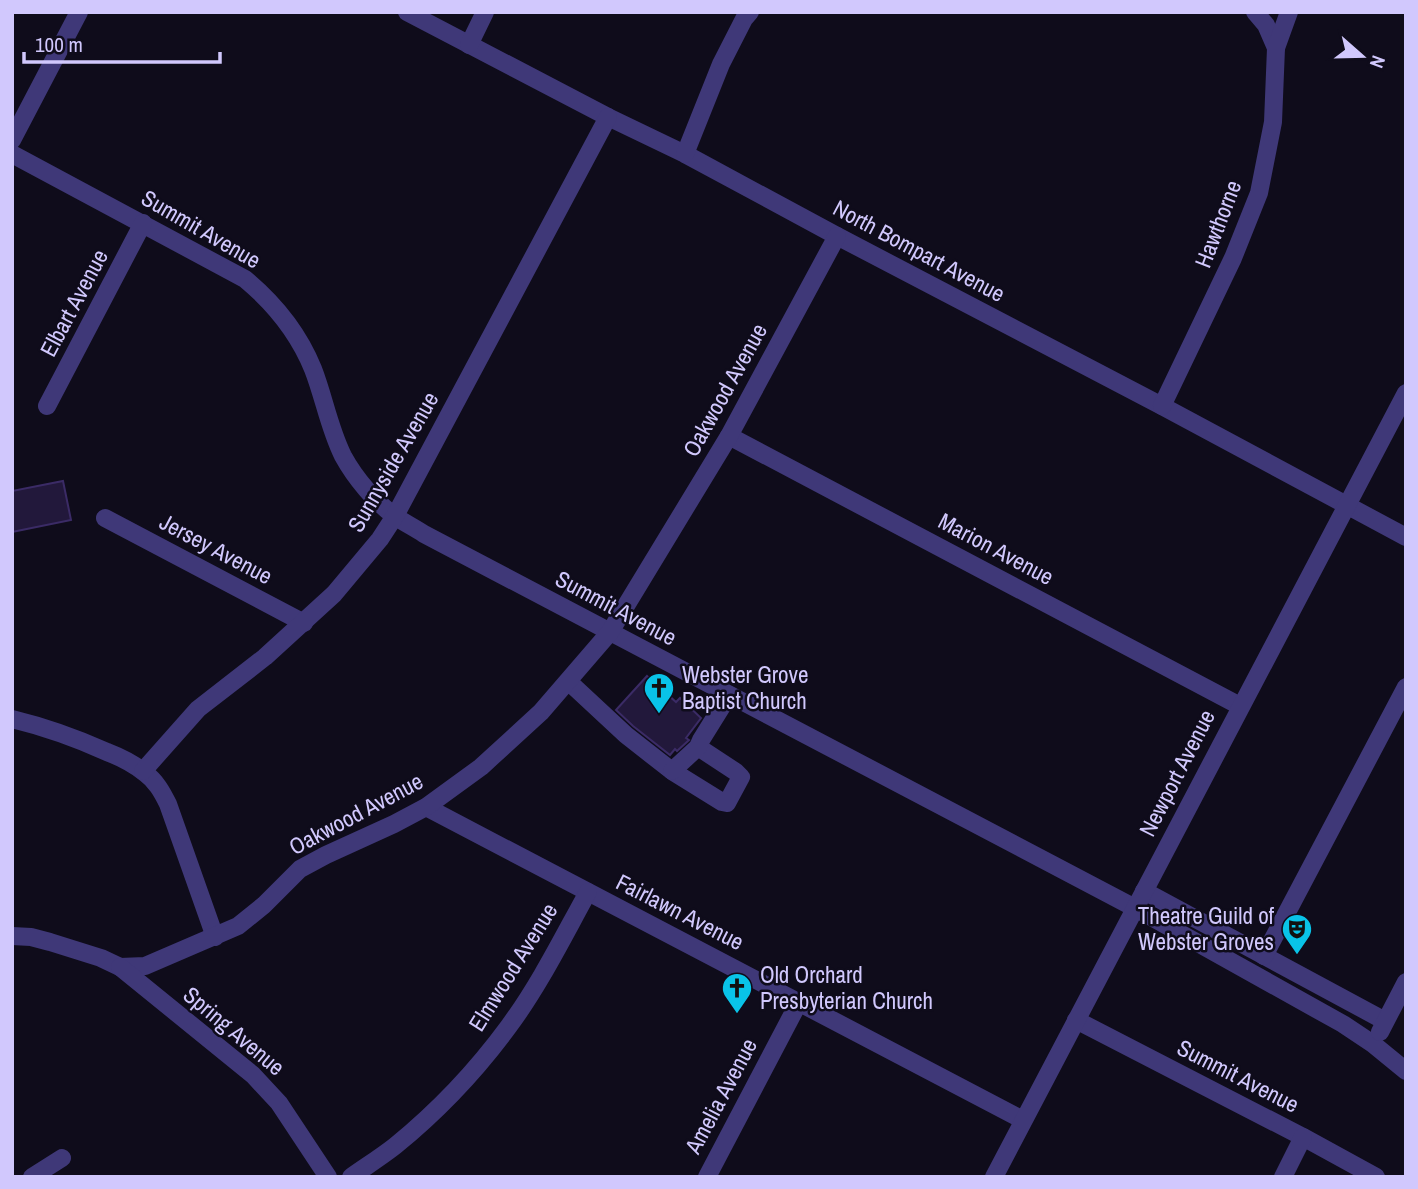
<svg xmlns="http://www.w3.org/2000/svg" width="1418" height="1189" viewBox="0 0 1418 1189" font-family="'Archivo Narrow',sans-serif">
<rect width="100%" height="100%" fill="#0f0c1b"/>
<g fill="#22183b" stroke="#3b2b66" stroke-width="2">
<polygon points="63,481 71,520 12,532 12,491"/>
<polygon points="647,676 676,702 680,698 701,718 686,738 689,740 677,751 675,749 670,755 633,726 616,710"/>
</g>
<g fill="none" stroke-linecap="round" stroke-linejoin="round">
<g stroke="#3f3878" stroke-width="18">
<polyline points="407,12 608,117 685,154 837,236 1162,406 1406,537"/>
<polyline points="1255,12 1266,25 1276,48"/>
<polyline points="469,45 485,12"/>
<polyline points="12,140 79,12"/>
<path d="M12 154 245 279C275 304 298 332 313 369 324 397 329 428 343 456 355 478 375 502 396 517 405 523 415 528 424 534L1135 908 1343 1024 1373 1044 1406 1071"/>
<polyline points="685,154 721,64 744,19 750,12"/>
<polyline points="47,406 143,223"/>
<polyline points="1162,406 1233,258 1259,193 1273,122 1276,48 1289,12"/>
<polyline points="729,436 1240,706"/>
<polyline points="105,518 304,623"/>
<polyline points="569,682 626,735 672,771 722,802 727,803 741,777 736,772 698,747"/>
<path d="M12 719C45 727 76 738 107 752 120 757 134 764 145 773 156 781 162 792 168 804L215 937"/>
<polyline points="143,771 198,709 265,657 334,594 380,539 395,516 608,117"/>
<polyline points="672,771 698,747 701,740 729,695"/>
<polyline points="426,807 1023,1120"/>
<polyline points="1144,891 1385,1021"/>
<polyline points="12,936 31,937 50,942 101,958 120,967 145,966 238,926 264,905 300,869 326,855 394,824 426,807 481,767 541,712 610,632 729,436 837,236"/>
<polyline points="1264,956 1406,687"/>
<polyline points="120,967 253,1075 279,1103 328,1177"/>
<polyline points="1076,1020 1303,1137 1376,1177"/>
<polyline points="1380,1032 1406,982"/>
<polyline points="32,1177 62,1158"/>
<path d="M351 1177C365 1167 381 1157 395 1146 438 1111 476 1071 509 1026 540 984 563 937 588 892"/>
<polyline points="707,1177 799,1002"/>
<polyline points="994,1177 1406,393"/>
<polyline points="1283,1177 1303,1137"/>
</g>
</g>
<defs>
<g id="church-pin" transform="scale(1.575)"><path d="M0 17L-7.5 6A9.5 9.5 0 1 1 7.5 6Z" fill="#09c3e8" stroke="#0f0c1b"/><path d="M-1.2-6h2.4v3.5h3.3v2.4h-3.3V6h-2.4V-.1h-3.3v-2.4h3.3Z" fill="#111"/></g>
<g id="theatre-pin" transform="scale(1.575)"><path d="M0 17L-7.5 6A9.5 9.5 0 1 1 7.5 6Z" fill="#09c3e8" stroke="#0f0c1b"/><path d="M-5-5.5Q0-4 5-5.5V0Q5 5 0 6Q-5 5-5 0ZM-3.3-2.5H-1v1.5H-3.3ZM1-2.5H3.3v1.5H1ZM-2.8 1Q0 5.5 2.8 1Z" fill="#111"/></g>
</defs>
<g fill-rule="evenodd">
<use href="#church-pin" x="659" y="688"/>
<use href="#theatre-pin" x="1297" y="929"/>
<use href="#church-pin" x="737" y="988"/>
</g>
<g text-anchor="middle" stroke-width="5" stroke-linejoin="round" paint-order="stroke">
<g font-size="23" fill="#d1c8fd" stroke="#0f0c1b">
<text transform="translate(1218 224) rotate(-69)" y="8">Hawthorne</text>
<text transform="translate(201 229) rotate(30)" y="8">Summit Avenue</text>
<text transform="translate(919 251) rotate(28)" y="8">North Bompart Avenue</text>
<text transform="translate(74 303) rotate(-62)" y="8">Elbart Avenue</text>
<text transform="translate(725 390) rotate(-61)" y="8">Oakwood Avenue</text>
<text transform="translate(393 462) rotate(-60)" y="8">Sunnyside Avenue</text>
<text transform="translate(216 549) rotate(28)" y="8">Jersey Avenue</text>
<text transform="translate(996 549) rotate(28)" y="8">Marion Avenue</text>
<text transform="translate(616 608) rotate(28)" y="8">Summit Avenue</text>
<text transform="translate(1177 773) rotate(-63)" y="8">Newport Avenue</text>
<text transform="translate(356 814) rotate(-28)" y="8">Oakwood Avenue</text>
<text transform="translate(680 912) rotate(27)" y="8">Fairlawn Avenue</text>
<text transform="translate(513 967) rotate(-58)" y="8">Elmwood Avenue</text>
<text transform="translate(234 1031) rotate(40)" y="8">Spring Avenue</text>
<text transform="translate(1238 1076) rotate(27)" y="8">Summit Avenue</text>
<text transform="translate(721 1096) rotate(-62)" y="8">Amelia Avenue</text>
</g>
<g font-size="23" fill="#d1c8fd" stroke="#0f0c1b" text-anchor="start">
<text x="682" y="683">Webster Grove<tspan x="682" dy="26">Baptist Church</tspan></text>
<text x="1274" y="924" text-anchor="end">Theatre Guild of<tspan x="1274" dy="26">Webster Groves</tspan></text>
<text x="760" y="983">Old Orchard<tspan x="760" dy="26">Presbyterian Church</tspan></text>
</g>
</g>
<rect width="1418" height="1189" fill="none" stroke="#d1c8fd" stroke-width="28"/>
<g transform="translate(1362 56) rotate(110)" stroke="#0f0c1b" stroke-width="5" paint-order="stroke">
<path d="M0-5L12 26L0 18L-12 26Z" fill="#d1c8fd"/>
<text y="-10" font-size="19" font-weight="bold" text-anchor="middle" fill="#d1c8fd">N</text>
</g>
<path d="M24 52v10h196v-10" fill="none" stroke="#d1c8fd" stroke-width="3.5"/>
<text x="35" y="52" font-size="21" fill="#d1c8fd" stroke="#0f0c1b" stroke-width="5" paint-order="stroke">100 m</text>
</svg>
